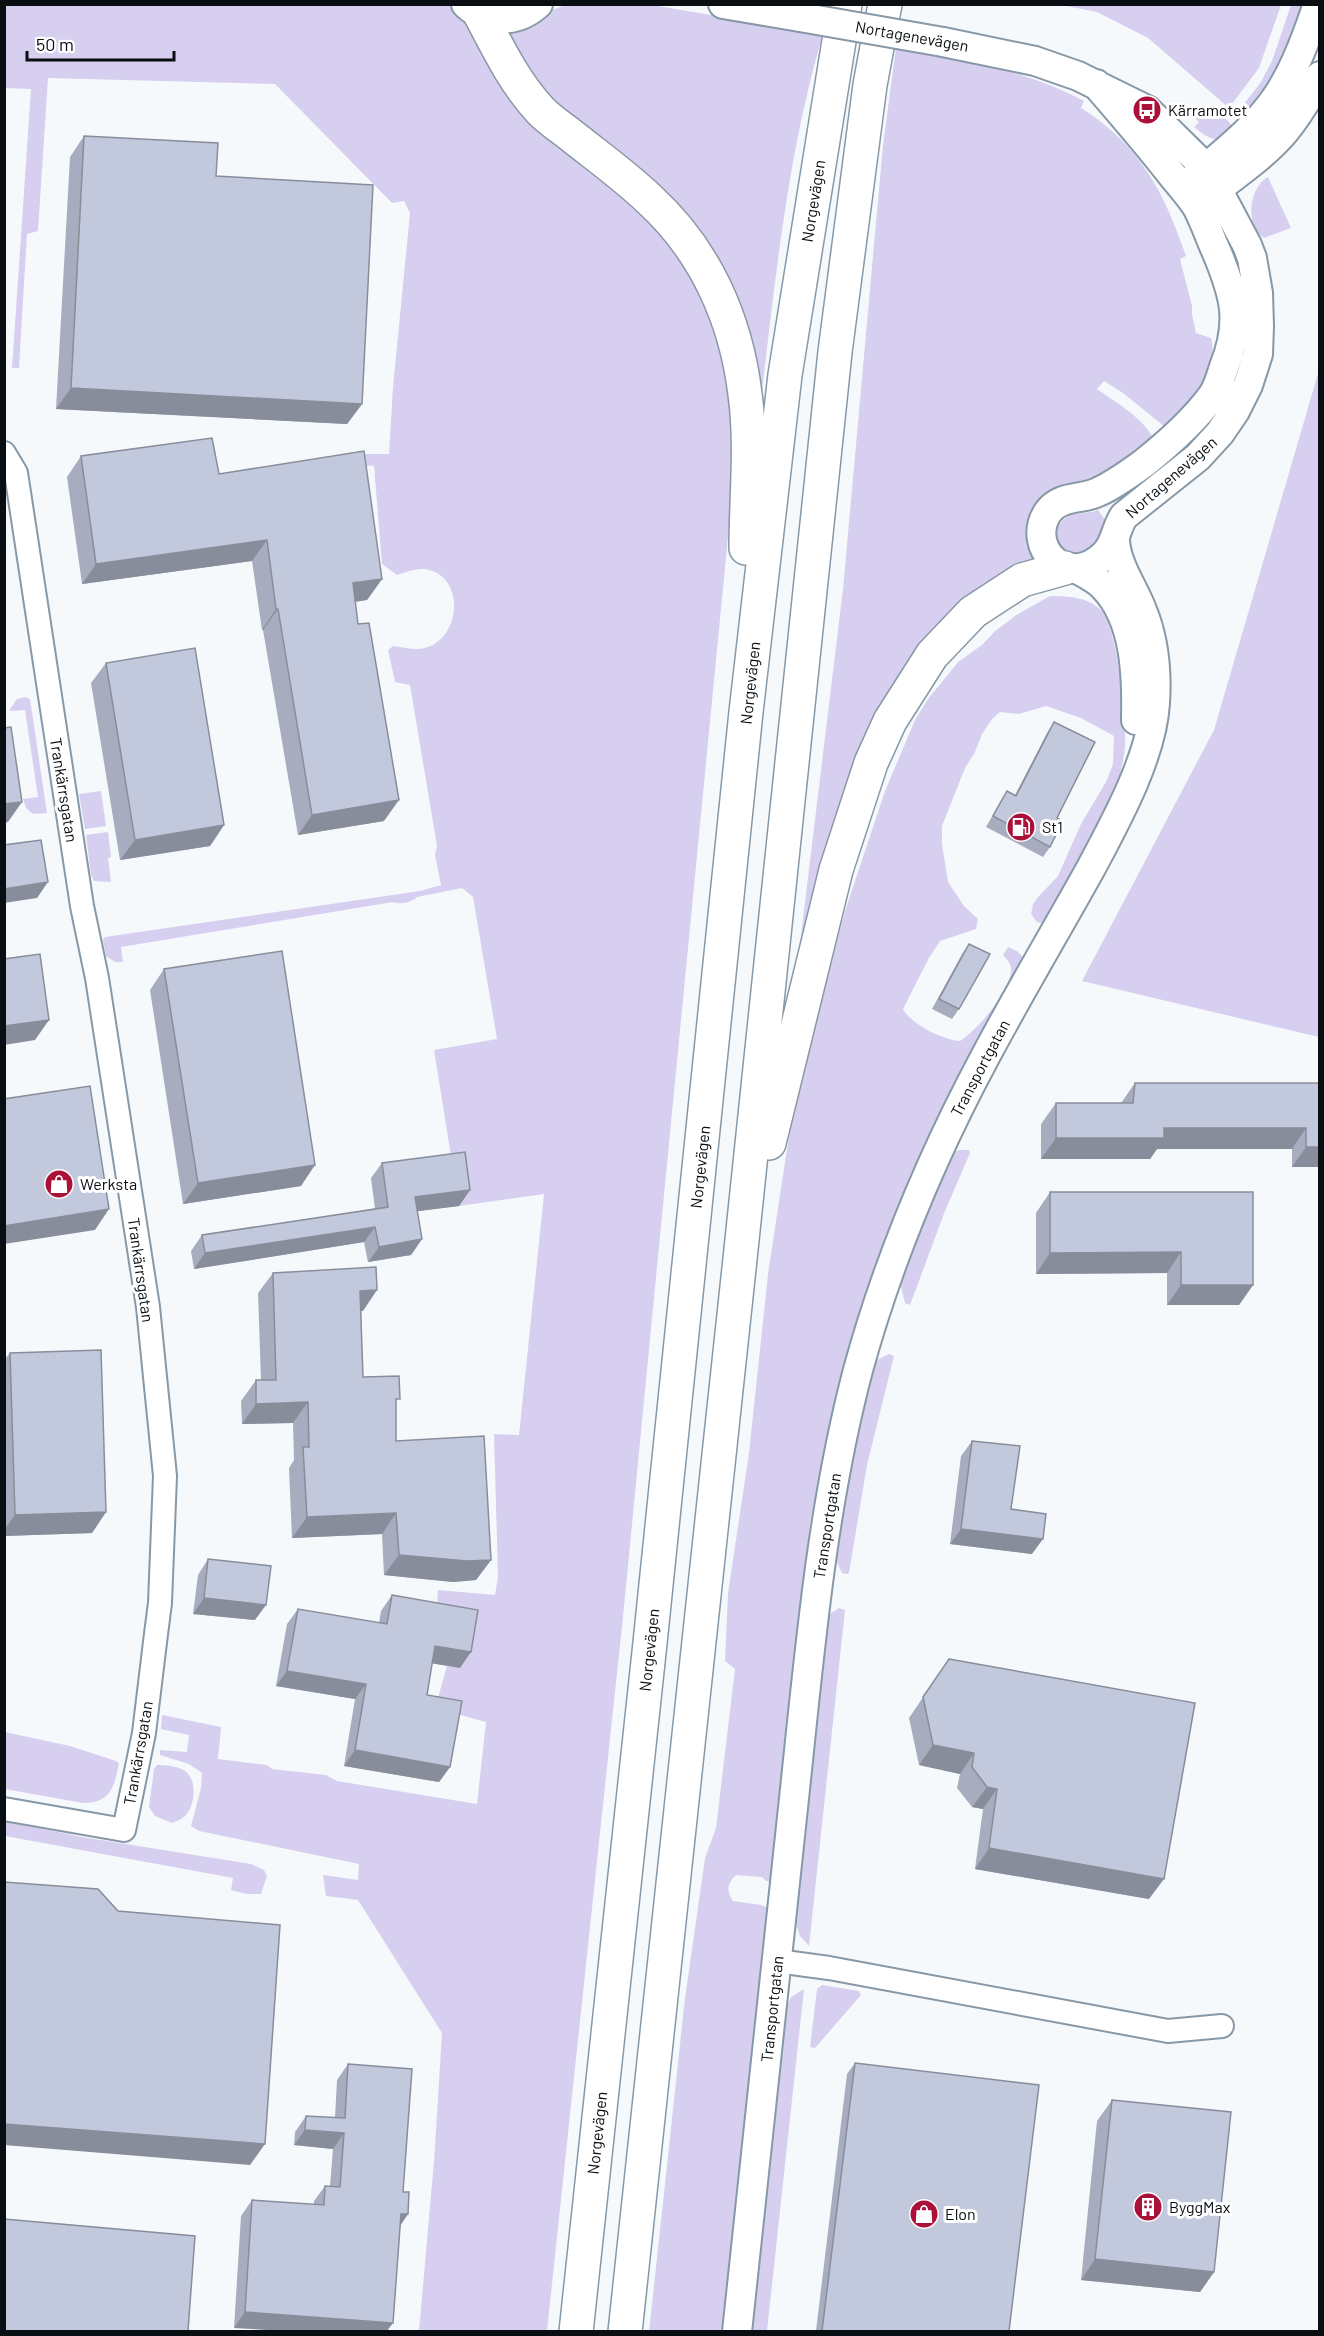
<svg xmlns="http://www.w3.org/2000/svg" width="1324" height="2336" viewBox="0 0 1324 2336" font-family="Barlow,sans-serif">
<rect width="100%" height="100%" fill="#f6f9fc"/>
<g fill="#d7cff0">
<path d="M646 4 823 34C787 155 775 283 760 408 758 368 752 333 736 297L559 115 509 38V27L565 5Z"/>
<path d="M4 5H453L625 197 657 226 700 288 728 366 734 475 623 1617 547 2331H419L434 2161 442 2033 358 1900 326 1896 323 1875 358 1880 359 1864 199 1831 191 1826 201 1788 202 1773 189 1764 160 1755V1750L187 1752 189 1735 161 1729 162 1715 221 1727 218 1759 267 1765 272 1769 326 1775 337 1781 477 1804 486 1722 435 1708 447 1666 460 1668 437 1605 438 1590 495 1595 498 1577 494 1434 519 1435 544 1194 459 1206 434 1050 497 1039 473 897 462 888 417 897C413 902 399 905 393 902L121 947 123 962H115L106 956 103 940 105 937 420 891 441 885 435 855 437 846 410 685 395 682 388 650 393 646C403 647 415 651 425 648 461 638 465 579 429 570 419 567 407 572 397 575L382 564 374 466 346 464 345 454H389L393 387 410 213 404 201 392 203 275 84 48 78 38 231 27 234 19 368H12L31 89 5 88Z"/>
<polygon points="1061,5 1281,5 1259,68 1229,108 1148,38 1097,12"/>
<polygon points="1291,5 1303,5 1292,57 1241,119 1240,109 1261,82 1272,61"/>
<path d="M896 47C963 60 1022 69 1084 101L1081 108C1140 145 1164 192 1186 256L1180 259 1192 306V314L1196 333 1211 338C1215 349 1211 383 1205 393 1199 402 1174 419 1165 427L1123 393 1104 381 1097 389C1118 404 1141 416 1154 439L1128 463 1088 482 1043 497 1032 510 1027 528 1028 545 1033 560 951 621 798 960 843 589 883 145Z"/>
<path d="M1180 102 1213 116 1224 117 1240 133C1218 141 1213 143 1194 127L1199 122 1178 103Z"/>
<path d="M1268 177 1291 228 1264 238C1245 226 1248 188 1268 177Z"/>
<polygon points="1319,370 1319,1037 1082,981 1214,730"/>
<path d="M1098 510 1106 521 1098 543 1077 557 1060 549 1056 533C1064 508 1079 517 1098 510Z"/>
<path d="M1050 596C1067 596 1088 597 1101 610 1118 628 1127 723 1125 748 1123 765 1116 791 1110 806 1094 847 1070 886 1051 925L1037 922 1031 914 1033 904 1038 897 1058 876 1081 824 1106 782 1113 764 1114 736 1081 718 1046 706 1019 714 1000 712 992 719 982 734 975 752 965 768 942 826V844L948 882 964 906 978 919 976 929 940 941 929 958 903 1009C911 1024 943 1040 960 1041 978 1029 1008 994 1011 972 1012 964 1007 960 1003 955L1008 947 1017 951 1024 958 982 1044 954 1084 952 1093 910 1175 860 1315 836 1396 810 1524 773 1877 771 1881H766L762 1877 736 1875C727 1883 726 1891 733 1901L761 1905 769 1908 725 2331 649 2332 685 1998 705 1858 716 1828 735 1669 725 1661 728 1593 749 1453 768 1274 787 1149 804 1059 845 911 885 791 915 720 928 699 958 662 982 645 995 631 1018 614Z"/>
<polygon points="25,697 30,699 47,813 33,814 26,808 23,799 38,797 25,710 10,711 10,709 17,699"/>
<polygon points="101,791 106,826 85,829 79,794"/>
<polygon points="108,832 111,857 108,858 111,882 94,881 91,875 86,835"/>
<polygon points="960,1150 969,1150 970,1153 945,1211 910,1305 905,1303 900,1283 948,1158 953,1152"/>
<polygon points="889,1354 894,1356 867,1465 849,1573 847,1574 842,1573 835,1558 838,1529 860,1418 874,1364 877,1360"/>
<polygon points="839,1608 845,1610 809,1946 800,1936 795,1922 826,1621 831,1613"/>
<path d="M5 1732 70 1746 116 1761 119 1763C114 1787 111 1803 83 1803L5 1789Z"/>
<path d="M157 1765C165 1765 179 1766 185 1771 198 1780 195 1806 185 1816 182 1819 177 1821 172 1823L155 1816 149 1807 154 1769Z"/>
<polygon points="5,1821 82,1837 251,1864 264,1870 267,1876 261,1894 247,1894 231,1890 233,1878 5,1836"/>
<polygon points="822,1985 859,1991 861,1995 815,2048 810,2047 817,1989"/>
<polygon points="804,1989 767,2331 752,2331 787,2007 791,1997"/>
</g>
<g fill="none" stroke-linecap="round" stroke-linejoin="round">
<g stroke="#8798a6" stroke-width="26">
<g id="minor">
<polyline points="4,453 16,473 20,499 82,906 97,978 148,1307 165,1476 160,1603 156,1634 144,1733 124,1830 4,1809"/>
<polyline points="777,1961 829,1968 1168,2031 1222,2026"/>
</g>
</g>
<g stroke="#8798a6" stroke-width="32">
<g id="tertiary">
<path d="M466 4C487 24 517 23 538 4"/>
<polyline points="723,4 800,17"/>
<path d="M943 42 1035 61 1078 76 1147 110 1206 168 1247 245 1252 258 1258 293 1259 326 1258 354 1248 385 1235 411 1220 433 1198 457 1124 516C1115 529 1116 544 1104 555 1066 591 1025 546 1048 512 1060 495 1082 500 1098 492 1114 485 1129 474 1144 463 1169 443 1193 422 1212 396 1218 388 1221 376 1224 367 1242 322 1235 296 1217 253 1210 238 1205 222 1197 207 1190 196 1180 185 1172 175 1148 144 1122 114 1096 84"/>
<path d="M1193 179C1222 154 1254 130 1276 98 1295 70 1307 36 1318 4"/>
<path d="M1204 199C1231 178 1263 157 1285 131 1299 114 1310 95 1320 76"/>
<path d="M1077 569C1086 574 1097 579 1104 587 1136 620 1137 677 1136 720"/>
<path d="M737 2332C757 2151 776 1970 795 1789 810 1648 822 1507 858 1370 888 1261 932 1156 985 1057 1019 993 1056 931 1091 868 1116 821 1152 756 1155 703 1157 672 1154 639 1142 610 1133 587 1117 566 1115 541"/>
</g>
</g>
<g stroke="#8798a6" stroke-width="36">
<g id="motorway">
<path d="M480 14C498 48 514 82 540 110 549 120 561 127 572 136 597 156 625 176 649 199 705 250 736 319 745 394 752 445 746 497 746 548"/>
<polyline points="769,1143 836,870 871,763 890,721 932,655 973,612 1022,580 1065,568"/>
<polyline points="576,2332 650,1643 746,712 785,375 845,4"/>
<polyline points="625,2332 740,1259 835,352 870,85 885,4"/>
</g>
</g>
<use href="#minor" stroke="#fff" stroke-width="22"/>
<use href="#tertiary" stroke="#fff" stroke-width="28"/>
<use href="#motorway" stroke="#fff" stroke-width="33"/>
<g stroke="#8798a6" stroke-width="32" stroke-linecap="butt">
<polyline id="tertiary-bridge" points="800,17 943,42"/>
</g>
<use href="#tertiary-bridge" stroke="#fff" stroke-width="28"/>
</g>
<g fill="#a7adbe">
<polygon points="84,136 216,176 362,404 347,424 56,409 70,157"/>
<polygon points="81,456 219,474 382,579 367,600 355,602 384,821 298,835 263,630 262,630 252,561 82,584 67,477"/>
<polygon points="106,663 224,825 210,846 120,860 91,683"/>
<polygon points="1054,722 1057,818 1050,847 1043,857 986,827 1000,802 1007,791 1015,795 1047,733"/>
<polygon points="969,944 959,1009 952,1019 932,1009 962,954"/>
<polygon points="164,969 301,1186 183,1204 150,990"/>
<polygon points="1135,1083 1320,1083 1320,1167 1292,1167 1292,1149 1157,1149 1150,1159 1041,1159 1041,1124 1056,1103 1121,1103"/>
<polygon points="382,1163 470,1190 459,1206 417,1211 422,1239 411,1255 368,1262 364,1242 194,1269 191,1251 202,1235 375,1209 371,1178"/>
<polygon points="1050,1192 1253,1285 1239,1305 1167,1305 1167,1273 1036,1274 1036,1213"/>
<polygon points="273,1273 363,1311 361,1311 363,1377 396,1405 396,1441 491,1560 476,1580 453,1582 384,1575 382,1534 292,1538 289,1468 294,1460 293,1423 242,1424 241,1401 256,1380 261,1380 258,1293"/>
<polygon points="10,1353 106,1512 92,1533 4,1536 4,1360"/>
<polygon points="972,1441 1011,1509 1032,1554 950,1544 961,1456"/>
<polygon points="208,1559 255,1620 193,1614 198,1575"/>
<polygon points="392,1595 460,1668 432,1663 427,1695 450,1767 439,1782 344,1766 355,1699 276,1686 287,1624 298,1609 379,1623 381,1611"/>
<polygon points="949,1659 1149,1899 975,1869 983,1809 972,1807 957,1788 960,1774 919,1765 909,1718"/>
<polygon points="855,2063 1009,2331 816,2331 847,2074"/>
<polygon points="348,2064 403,2192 408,2214 400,2226 234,2328 241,2216 252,2200 314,2205 314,2201 325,2186 330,2186 333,2149 294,2145 295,2132 306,2116 335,2118 337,2080"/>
<polygon points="1112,2100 1214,2272 1200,2292 1081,2280 1097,2121"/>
</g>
<g fill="#888d9b">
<polygon points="71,388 362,404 347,424 56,409"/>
<polygon points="267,540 252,561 82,584 96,564"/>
<polygon points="382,579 367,600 338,604 353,583"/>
<polygon points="276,609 278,609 263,630 262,630"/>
<polygon points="399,800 384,821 298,835 312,815"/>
<polygon points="22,802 8,822 4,823 4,804"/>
<polygon points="224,825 210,846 120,860 135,840"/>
<polygon points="48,882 37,898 4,903 4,889"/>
<polygon points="49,1020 35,1040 4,1045 4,1026"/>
<polygon points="1164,1128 1306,1128 1292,1149 1157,1149 1150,1159 1041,1159 1056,1138"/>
<polygon points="1306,1147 1320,1147 1320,1167 1292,1167"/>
<polygon points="315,1165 301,1186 183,1204 198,1183"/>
<polygon points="470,1190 459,1206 404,1213 415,1197"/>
<polygon points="109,1209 95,1230 4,1244 4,1226"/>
<polygon points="375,1227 364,1242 194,1269 205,1253"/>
<polygon points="422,1239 411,1255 368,1262 379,1247"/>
<polygon points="1181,1252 1167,1273 1036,1274 1050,1253"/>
<polygon points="1181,1285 1253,1285 1239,1305 1167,1305"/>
<polygon points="377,1290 363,1311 346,1312 360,1291"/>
<polygon points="308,1402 293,1423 242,1424 256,1404"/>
<polygon points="106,1512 92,1533 4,1536 4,1530 15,1515"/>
<polygon points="396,1513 382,1534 292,1538 307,1517"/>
<polygon points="961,1529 1043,1539 1032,1554 950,1544"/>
<polygon points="399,1555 491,1560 476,1580 453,1582 384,1575"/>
<polygon points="204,1598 266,1605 255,1620 193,1614"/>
<polygon points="435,1646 471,1652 460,1668 424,1662"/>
<polygon points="287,1671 366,1684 355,1699 276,1686"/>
<polygon points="933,1745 974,1753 960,1774 919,1765"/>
<polygon points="355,1750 450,1767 439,1782 344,1766"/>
<polygon points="987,1787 997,1789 983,1809 972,1807"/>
<polygon points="989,1848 1164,1879 1149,1899 975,1869"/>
<polygon points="4,2124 265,2144 250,2165 4,2145"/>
<polygon points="305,2130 344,2133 333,2149 294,2145"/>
<polygon points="401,2214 408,2214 397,2230"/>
<polygon points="1095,2259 1214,2272 1200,2292 1081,2280"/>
<polygon points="245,2312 393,2323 387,2331 285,2331 234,2328"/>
</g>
<g fill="#c2c9dd" stroke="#888d9b" stroke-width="1.5">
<polygon points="84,136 218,143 216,176 373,185 362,404 71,388"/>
<polygon points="212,438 219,474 364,451 382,579 353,583 358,624 369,623 399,800 312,815 278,609 276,609 267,540 96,564 81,456"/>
<polygon points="195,648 224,825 135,840 106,663"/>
<polygon points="1054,722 1095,742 1057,818 1063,821 1050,847 993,816 1007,791 1016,796"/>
<polygon points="11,727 22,802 4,804 4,728"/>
<polygon points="41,840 48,882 4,889 4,845"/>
<polygon points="969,944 990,954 959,1009 939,999"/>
<polygon points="282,951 315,1165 198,1183 164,969"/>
<polygon points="40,954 49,1020 4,1026 4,959"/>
<polygon points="1135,1083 1320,1083 1320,1147 1306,1147 1306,1128 1164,1128 1164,1138 1056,1138 1056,1103 1133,1103"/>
<polygon points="90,1086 109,1209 4,1226 4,1099"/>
<polygon points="465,1152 470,1190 415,1197 422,1239 379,1247 375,1227 205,1253 202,1235 388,1207 382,1163"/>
<polygon points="1050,1192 1253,1192 1253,1285 1181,1285 1181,1252 1050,1253"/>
<polygon points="376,1267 377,1290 360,1291 363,1377 399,1376 400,1399 396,1399 396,1441 484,1436 491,1560 467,1561 399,1555 396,1513 307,1517 303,1447 309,1447 308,1402 256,1404 256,1380 276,1380 273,1273"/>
<polygon points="101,1350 106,1512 15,1515 10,1353"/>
<polygon points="972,1441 1020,1446 1011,1509 1046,1514 1043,1539 961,1529"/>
<polygon points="208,1559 271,1566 266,1605 204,1598"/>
<polygon points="392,1595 478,1610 471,1652 435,1646 427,1695 462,1701 450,1767 355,1750 366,1684 287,1671 298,1609 387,1624"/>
<polygon points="949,1659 1195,1703 1164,1879 989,1848 997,1789 987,1787 972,1767 974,1753 933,1745 923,1697"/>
<polygon points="4,1882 98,1889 118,1911 280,1925 265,2144 4,2124"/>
<polygon points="855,2063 1039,2085 1009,2331 822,2331"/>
<polygon points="348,2064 412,2069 403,2192 409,2192 408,2214 401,2214 393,2323 245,2312 252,2200 324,2205 325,2186 340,2187 344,2133 305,2130 306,2116 345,2118"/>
<polygon points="1112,2100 1231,2112 1214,2272 1095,2259"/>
<polygon points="4,2219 195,2236 188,2331 4,2331"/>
</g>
<defs>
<g id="bus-disc" transform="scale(1.5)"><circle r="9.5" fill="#a91139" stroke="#fff"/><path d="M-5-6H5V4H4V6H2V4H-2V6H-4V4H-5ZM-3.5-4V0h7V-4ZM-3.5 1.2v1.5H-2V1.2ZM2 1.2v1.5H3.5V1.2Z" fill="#fff"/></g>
<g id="fuel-disc" transform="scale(1.5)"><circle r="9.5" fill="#a91139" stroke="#fff"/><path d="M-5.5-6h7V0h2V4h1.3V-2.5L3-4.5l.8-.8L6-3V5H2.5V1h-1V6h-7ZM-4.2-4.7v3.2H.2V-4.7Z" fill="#fff"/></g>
<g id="shop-disc" transform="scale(1.5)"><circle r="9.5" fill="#a91139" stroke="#fff"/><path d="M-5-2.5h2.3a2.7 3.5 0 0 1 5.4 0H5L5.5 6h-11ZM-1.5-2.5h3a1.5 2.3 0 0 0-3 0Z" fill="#fff"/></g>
<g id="building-disc" transform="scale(1.5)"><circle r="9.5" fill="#a91139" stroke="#fff"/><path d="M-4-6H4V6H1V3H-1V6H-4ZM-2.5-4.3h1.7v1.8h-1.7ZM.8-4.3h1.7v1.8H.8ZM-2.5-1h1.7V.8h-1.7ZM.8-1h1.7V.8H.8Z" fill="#fff"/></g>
</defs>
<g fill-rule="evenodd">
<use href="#bus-disc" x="1147" y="110"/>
<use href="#fuel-disc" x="1021" y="827"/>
<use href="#shop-disc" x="59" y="1184"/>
<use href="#building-disc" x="1148" y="2207"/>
<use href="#shop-disc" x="924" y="2214"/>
</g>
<g text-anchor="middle" stroke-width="6" stroke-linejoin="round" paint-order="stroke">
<g font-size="16" fill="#080e12" stroke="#fff">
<text transform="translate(912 36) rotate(10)" y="6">Nortagenevägen</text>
<text transform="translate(813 201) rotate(-81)" y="6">Norgevägen</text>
<text transform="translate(1171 477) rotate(-41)" y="6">Nortagenevägen</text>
<text transform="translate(750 683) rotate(-84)" y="6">Norgevägen</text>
<text transform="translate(64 790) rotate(81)" y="6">Trankärrsgatan</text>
<text transform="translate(980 1068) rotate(-62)" y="6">Transportgatan</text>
<text transform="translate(700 1167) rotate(-84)" y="6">Norgevägen</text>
<text transform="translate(141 1270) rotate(82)" y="6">Trankärrsgatan</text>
<text transform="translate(827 1526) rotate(-81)" y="6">Transportgatan</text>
<text transform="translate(649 1650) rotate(-84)" y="6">Norgevägen</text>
<text transform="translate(138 1753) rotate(-80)" y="6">Trankärrsgatan</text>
<text transform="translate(772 2009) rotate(-84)" y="6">Transportgatan</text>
<text transform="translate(597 2133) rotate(-84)" y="6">Norgevägen</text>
</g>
<g font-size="16" fill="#080e12" stroke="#fff" text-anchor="start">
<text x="1168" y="116">Kärramotet</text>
<text x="1042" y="833">St1</text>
<text x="80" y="1190">Werksta</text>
<text x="1169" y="2213">ByggMax</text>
<text x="945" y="2220">Elon</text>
</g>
</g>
<rect width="1324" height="2336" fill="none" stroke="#080e12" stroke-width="12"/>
<path d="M27 51v9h147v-9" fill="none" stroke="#080e12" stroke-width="3"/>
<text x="36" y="51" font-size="18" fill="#080e12" stroke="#ffffff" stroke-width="4.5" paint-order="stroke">50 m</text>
</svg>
